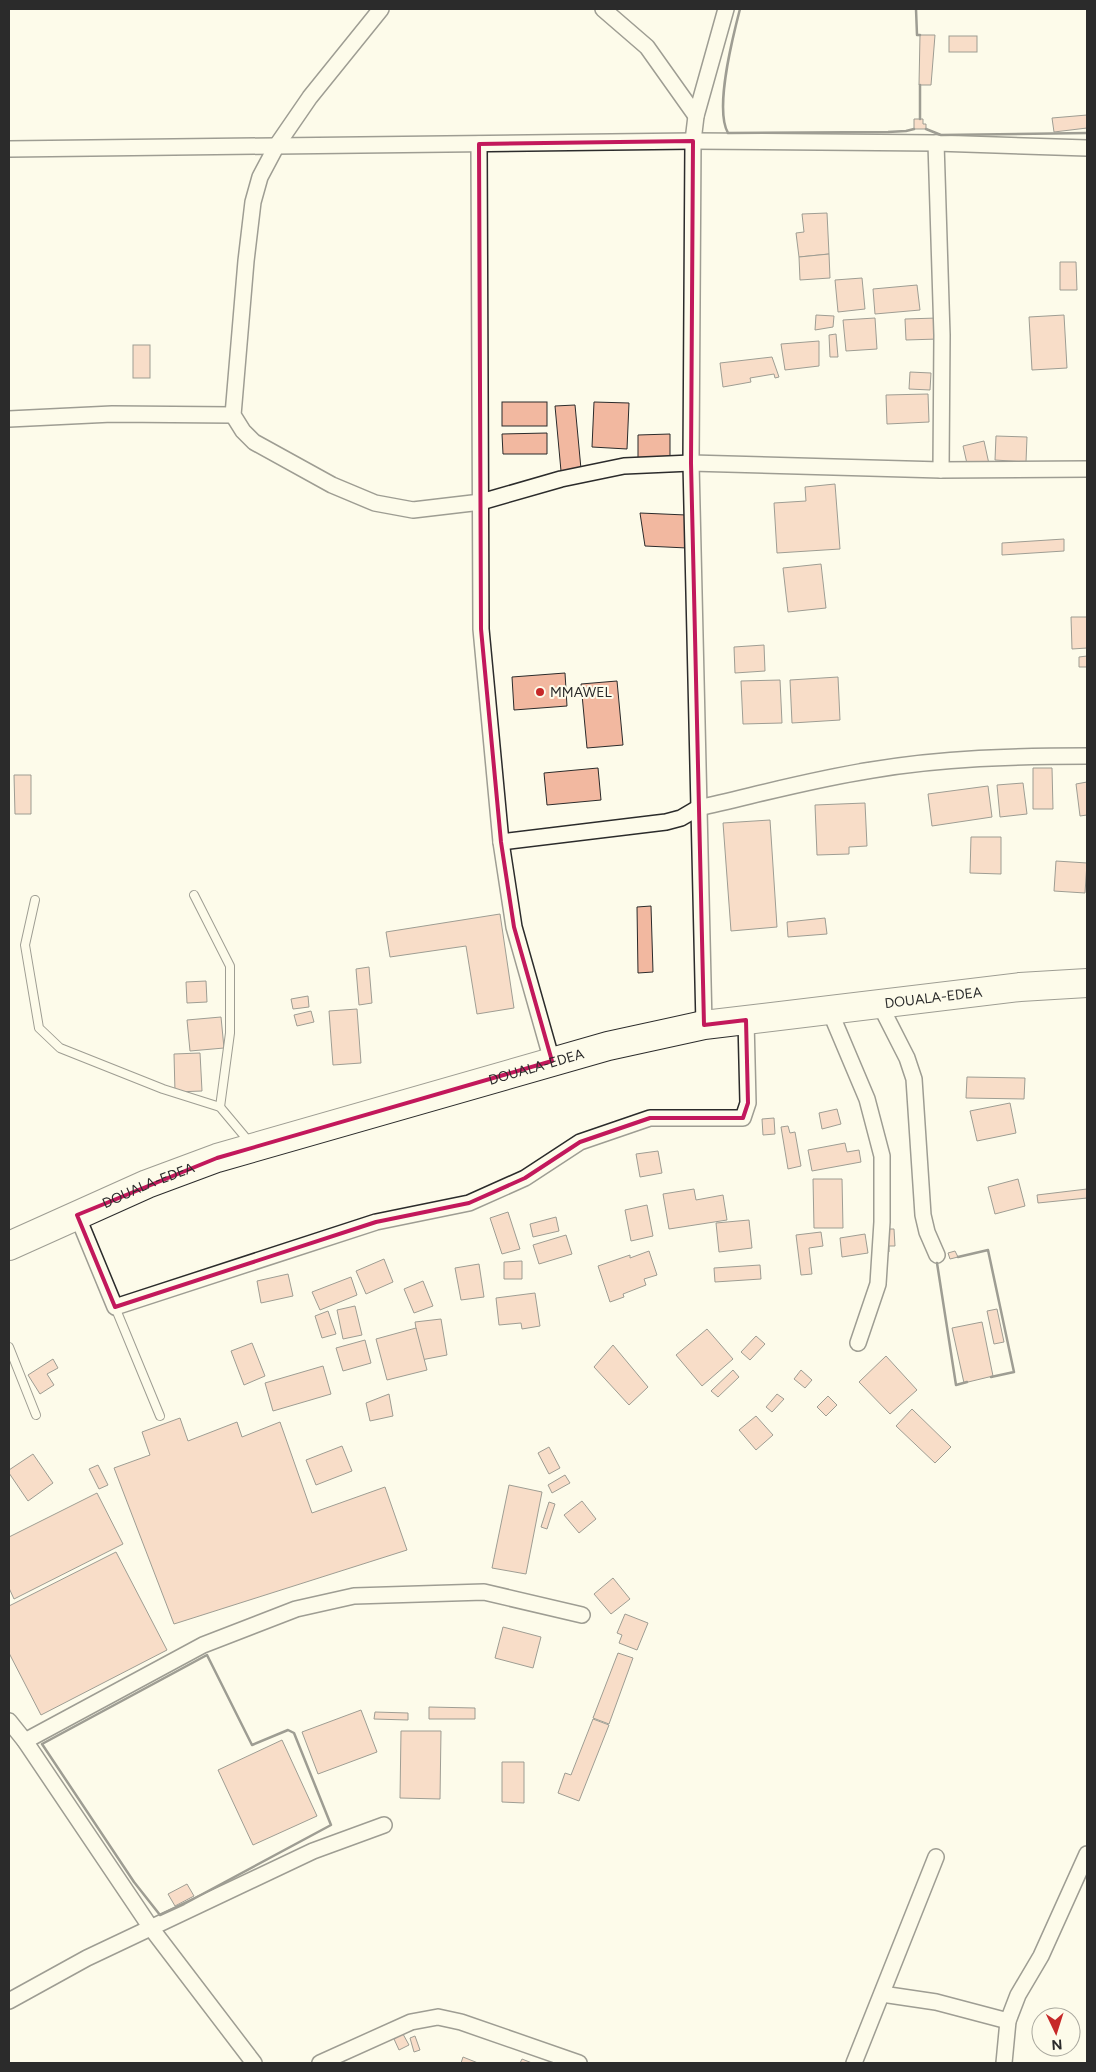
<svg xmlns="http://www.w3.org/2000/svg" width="1096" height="2072" viewBox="0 0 1096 2072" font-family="Figtree,sans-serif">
<rect width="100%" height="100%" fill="#fdfbea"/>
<g fill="#f2b8a0" stroke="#2b2b2b">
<polygon points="920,35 935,35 931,85 919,85"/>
<rect x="949" y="36" width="28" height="16"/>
<polygon points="1087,115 1087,128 1054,132 1052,118"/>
<polygon points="914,119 923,119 923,124 926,124 926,129 914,129"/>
<polygon points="827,213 829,254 799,257 796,233 804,232 802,214"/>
<polygon points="829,254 830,278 800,280 799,257"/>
<polygon points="1060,262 1076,262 1077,290 1060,290"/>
<polygon points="862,278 865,309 838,312 835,280"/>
<polygon points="917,285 920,310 875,314 873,289"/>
<polygon points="816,315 834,316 833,327 815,330"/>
<polygon points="1064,315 1067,368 1032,370 1029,317"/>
<polygon points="875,318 877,349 846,351 843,320"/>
<polygon points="937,318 938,339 906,340 905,319"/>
<polygon points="836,334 838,357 830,357 829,335"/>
<polygon points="819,341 819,366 785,370 781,344"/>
<rect x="133" y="345" width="17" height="33"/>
<polygon points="772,357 779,377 775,378 774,374 750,378 751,382 723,387 720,363"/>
<polygon points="910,372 931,373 930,390 909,389"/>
<polygon points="928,394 929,422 887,424 886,395"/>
<rect x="502" y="402" width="45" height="24"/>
<polygon points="594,402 629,403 627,449 592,447"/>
<polygon points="575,405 581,469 561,471 555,406"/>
<polygon points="547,433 547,454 503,454 502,434"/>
<polygon points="670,434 670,460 638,461 638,435"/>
<polygon points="996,436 1027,437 1026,462 995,460"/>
<polygon points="984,441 989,464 968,468 963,446"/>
<polygon points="835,484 840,549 777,553 774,503 806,501 805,487"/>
<polygon points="640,513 686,515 687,548 645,546"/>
<polygon points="1064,539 1064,551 1002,555 1002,543"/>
<polygon points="821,564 826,608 788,612 783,568"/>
<polygon points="1071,617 1087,617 1087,648 1072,649"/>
<polygon points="764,645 765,671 735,673 734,647"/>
<polygon points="1087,656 1087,667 1079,667 1079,657"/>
<polygon points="565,673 567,706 514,710 512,677"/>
<polygon points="838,677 840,720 792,723 790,680"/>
<polygon points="780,680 782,723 743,724 741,681"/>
<polygon points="617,681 623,745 587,748 581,684"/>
<polygon points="598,768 601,800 547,805 544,773"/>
<polygon points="1033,768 1052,768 1053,809 1033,809"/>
<polygon points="14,775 31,775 31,814 15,814"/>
<polygon points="1087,782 1087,815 1080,816 1076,784"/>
<polygon points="1023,783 1027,814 1000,817 997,785"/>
<polygon points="988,786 992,817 932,826 928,794"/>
<polygon points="865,803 867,846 849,847 849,854 817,855 815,805"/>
<polygon points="770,820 777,927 731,931 723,823"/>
<polygon points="971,837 1001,837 1001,874 970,873"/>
<polygon points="1056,861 1087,863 1085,893 1054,891"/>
<polygon points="651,906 653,972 638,973 637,907"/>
<polygon points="500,914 514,1008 477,1014 466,946 390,957 386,932"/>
<polygon points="825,918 827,934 788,937 787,922"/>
<polygon points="369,967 372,1003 359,1005 356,969"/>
<polygon points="206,981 207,1002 187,1003 186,982"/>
<polygon points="308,996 309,1007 293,1009 291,999"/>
<polygon points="357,1009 361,1063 333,1065 329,1011"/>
<polygon points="311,1011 314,1022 297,1026 294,1015"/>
<polygon points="221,1017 224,1048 190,1051 187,1020"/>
<polygon points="200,1053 202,1091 175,1092 174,1054"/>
<polygon points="967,1077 1025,1078 1024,1099 966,1098"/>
<polygon points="1010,1103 1016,1133 977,1141 970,1111"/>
<polygon points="837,1109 841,1124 822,1129 819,1113"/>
<polygon points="774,1118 775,1134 763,1135 762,1119"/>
<polygon points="788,1126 790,1133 795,1132 801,1166 788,1169 781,1127"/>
<polygon points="845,1143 847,1152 859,1150 861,1162 812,1171 808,1150"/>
<polygon points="658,1151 662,1173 640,1177 636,1154"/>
<polygon points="813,1179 842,1179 843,1228 814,1228"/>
<polygon points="1018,1179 1025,1206 995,1214 988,1187"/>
<polygon points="694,1189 696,1200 723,1195 727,1220 669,1229 663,1194"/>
<polygon points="1087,1189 1087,1198 1038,1203 1037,1195"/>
<polygon points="647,1205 653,1236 631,1241 625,1210"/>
<polygon points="508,1212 520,1249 502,1254 490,1218"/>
<polygon points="556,1217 559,1231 533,1237 530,1224"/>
<polygon points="749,1220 752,1248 719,1252 716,1223"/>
<polygon points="884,1229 894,1229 895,1246 889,1246 889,1252 885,1252"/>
<polygon points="821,1232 823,1246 809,1248 812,1274 801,1275 796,1235"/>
<polygon points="865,1234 868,1253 842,1257 840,1238"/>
<polygon points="566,1235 572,1254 539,1264 533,1245"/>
<polygon points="649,1251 657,1275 644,1279 646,1285 623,1294 624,1297 610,1302 598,1266 630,1255 630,1258"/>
<polygon points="955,1251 958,1257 950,1259 948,1253"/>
<polygon points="384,1259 393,1282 366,1294 356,1271"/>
<polygon points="522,1261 522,1279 504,1279 504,1262"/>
<polygon points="479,1264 484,1297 461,1300 455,1268"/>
<polygon points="760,1265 761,1279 715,1282 714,1268"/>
<polygon points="288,1274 293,1296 261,1303 257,1281"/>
<polygon points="351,1277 357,1295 320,1310 312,1292"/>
<polygon points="423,1281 433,1306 414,1313 404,1289"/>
<polygon points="535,1293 540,1326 522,1329 521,1323 499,1325 496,1298"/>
<polygon points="355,1306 362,1335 343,1339 337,1310"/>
<polygon points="997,1309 1004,1342 994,1344 987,1311"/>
<polygon points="328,1311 336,1334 322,1338 315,1316"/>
<polygon points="441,1319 447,1355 421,1360 415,1322"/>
<polygon points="982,1322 993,1376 964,1383 952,1328"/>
<polygon points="416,1328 427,1370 387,1380 376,1339"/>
<polygon points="707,1329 733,1359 702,1386 676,1355"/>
<polygon points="756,1336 765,1344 750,1360 741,1352"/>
<polygon points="365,1340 371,1363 343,1371 336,1348"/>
<polygon points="252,1343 265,1376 244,1385 231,1351"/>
<polygon points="613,1345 648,1387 629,1405 594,1367"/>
<polygon points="886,1356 917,1390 890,1414 859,1382"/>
<polygon points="53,1359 58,1368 47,1374 54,1385 40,1394 28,1375"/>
<polygon points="323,1366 331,1394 273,1411 265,1383"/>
<polygon points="733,1370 739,1377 718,1397 711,1391"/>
<polygon points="801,1370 812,1380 805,1388 794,1379"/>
<polygon points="389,1394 393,1416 370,1421 366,1403"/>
<polygon points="777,1394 784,1399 772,1412 766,1407"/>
<polygon points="828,1396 837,1405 826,1416 817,1407"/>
<polygon points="912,1409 951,1447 935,1463 896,1426"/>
<polygon points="756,1416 773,1435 756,1450 739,1430"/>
<polygon points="180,1418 188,1441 237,1422 242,1437 280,1422 312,1513 385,1487 407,1550 174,1624 114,1468 150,1455 142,1432"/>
<polygon points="342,1446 352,1471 316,1485 306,1460"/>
<polygon points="549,1447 560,1468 549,1474 538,1453"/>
<polygon points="33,1454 53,1483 28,1501 9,1473 9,1470"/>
<polygon points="98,1465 108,1485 99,1489 89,1469"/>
<polygon points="565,1475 570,1483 552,1493 548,1485"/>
<polygon points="509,1485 542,1492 526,1574 492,1568"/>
<polygon points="97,1493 123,1544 14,1599 9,1588 9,1537"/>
<polygon points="582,1501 596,1519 579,1533 564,1515"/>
<polygon points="549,1502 555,1504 547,1529 541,1527"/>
<polygon points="116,1552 167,1650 41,1715 9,1653 9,1606"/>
<polygon points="613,1578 630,1599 611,1614 594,1594"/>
<polygon points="625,1614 648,1623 637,1650 619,1643 622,1635 617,1633"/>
<polygon points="503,1627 541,1637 533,1668 495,1658"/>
<polygon points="618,1653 633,1658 609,1724 593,1718"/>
<polygon points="429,1707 475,1708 475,1719 429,1719"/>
<polygon points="361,1710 377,1752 318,1774 302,1732"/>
<polygon points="375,1712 408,1713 408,1720 374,1719"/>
<polygon points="593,1719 609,1725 579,1801 558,1793 565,1773 571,1775"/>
<polygon points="401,1731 441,1731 440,1799 400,1798"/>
<polygon points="282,1740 317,1816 253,1845 218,1770"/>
<polygon points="502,1762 524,1762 524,1803 502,1802"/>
<polygon points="187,1884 194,1896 175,1906 168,1894"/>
<polygon points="403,2034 409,2045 399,2050 394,2039"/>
<polygon points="415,2036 420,2050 414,2052 410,2038"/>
<polygon points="463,2057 478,2063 461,2063"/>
<polygon points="522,2059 532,2063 520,2063"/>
</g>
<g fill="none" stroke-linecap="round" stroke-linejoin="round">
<g stroke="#2b2b2b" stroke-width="10">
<g id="lane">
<polyline points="194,895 230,966 230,1033 220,1107"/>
<polyline points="35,900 25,945 39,1028 60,1048 163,1089 220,1107 251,1144"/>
<polyline points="115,1307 160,1416"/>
<polyline points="9,1347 36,1415"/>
</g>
</g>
<g stroke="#2b2b2b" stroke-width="18">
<g id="street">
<polyline points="381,9 310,97 277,145 260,177 253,202 246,261 233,415 243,431 254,442 332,485 375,503 413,510 481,502 561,479 624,466 691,463 941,470 1087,469"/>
<polyline points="603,9 647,47 696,116"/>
<polyline points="936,143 942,335 941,470"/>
<polyline points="479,144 481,629 501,842 514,927 552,1061"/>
<polyline points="9,149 693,141 936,143 1087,148"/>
<polyline points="9,419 112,414 233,415"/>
<path d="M501 842 666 822 681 818 698 808C756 795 813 779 872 770 943 758 1015 756 1087 756"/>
<polyline points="879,1003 907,1058 914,1079 923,1215 927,1232 937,1255"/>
<polyline points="829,1009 867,1099 882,1156 882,1222 878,1284 858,1343"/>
<polyline points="704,1025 691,463 693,141 696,116 726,9"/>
<polyline points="77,1215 115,1307 376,1222 469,1203 525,1178 580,1142 650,1118 743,1118 748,1103 746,1020"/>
<polyline points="9,1721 25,1741 151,1928 254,2063"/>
<polyline points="25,1741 203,1645 296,1609 354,1596 484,1592 582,1615"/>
<polyline points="882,1994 936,2002 1008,2021"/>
<polyline points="9,2001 87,1958 313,1851 384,1825"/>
<polyline points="320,2063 411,2022 438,2017 461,2022 579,2063"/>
<polyline points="854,2063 936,1857"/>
<polyline points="1004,2063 1008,2021 1018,1995 1041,1956 1087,1854"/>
</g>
</g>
<g stroke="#2b2b2b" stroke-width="30">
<g id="highway">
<path id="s1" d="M9 1246 147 1184 217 1158 608 1046 704 1025 1020 987 1087 983"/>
</g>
</g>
<use href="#lane" stroke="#fdfbea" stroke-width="8"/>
<use href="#street" stroke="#fdfbea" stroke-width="15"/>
<use href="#highway" stroke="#fdfbea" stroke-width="28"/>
<g stroke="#2b2b2b" stroke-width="2.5">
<path d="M740 9C733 36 714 109 728 133L888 132 906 131 914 129"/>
<polyline points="916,9 917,35 920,35"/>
<polyline points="920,85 920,119"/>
<polyline points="926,129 941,135 1087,133"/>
<polyline points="958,1257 988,1250 1014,1372 991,1377"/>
<polyline points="937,1263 956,1385 967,1382"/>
<polygon points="207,1655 252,1745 288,1730 294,1733 331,1825 184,1904 160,1915 134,1882 42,1744"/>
</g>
</g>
<path d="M0 0H1096V2072H0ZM693 141 691 463 704 1025 746 1020 748 1103 743 1118H650L580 1142 525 1178 469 1203 376 1222 115 1307 77 1215 217 1158 552 1061 514 927 501 842 481 629 479 144Z" fill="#fdfbea" fill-opacity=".55" fill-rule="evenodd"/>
<path fill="none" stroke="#c2185b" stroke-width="4" stroke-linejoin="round" d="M693 141 691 463 704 1025 746 1020 748 1103 743 1118H650L580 1142 525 1178 469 1203 376 1222 115 1307 77 1215 217 1158 552 1061 514 927 501 842 481 629 479 144Z"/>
<circle fill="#c62828" stroke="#fdfbea" stroke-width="2" cx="540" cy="692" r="5"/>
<g text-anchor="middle" stroke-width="4" stroke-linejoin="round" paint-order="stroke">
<g font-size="14" fill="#2b2b2b" stroke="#fdfbea" text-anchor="start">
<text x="550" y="697">MMAWEL</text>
</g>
<g font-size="14" fill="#2b2b2b" stroke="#fdfbea">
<text dy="5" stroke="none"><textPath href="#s1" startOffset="962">DOUALA-EDEA</textPath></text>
<text dy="5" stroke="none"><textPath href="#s1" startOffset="558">DOUALA-EDEA</textPath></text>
<text dy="5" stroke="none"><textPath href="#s1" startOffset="152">DOUALA-EDEA</textPath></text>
</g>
</g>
<rect width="1096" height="2072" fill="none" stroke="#2b2b2b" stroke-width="20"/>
<g transform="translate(1056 2032) rotate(176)"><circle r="24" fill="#fdfbea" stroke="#a9a89e"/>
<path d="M0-4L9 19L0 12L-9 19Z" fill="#c62828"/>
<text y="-8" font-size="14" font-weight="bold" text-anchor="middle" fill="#2b2b2b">N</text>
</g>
</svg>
